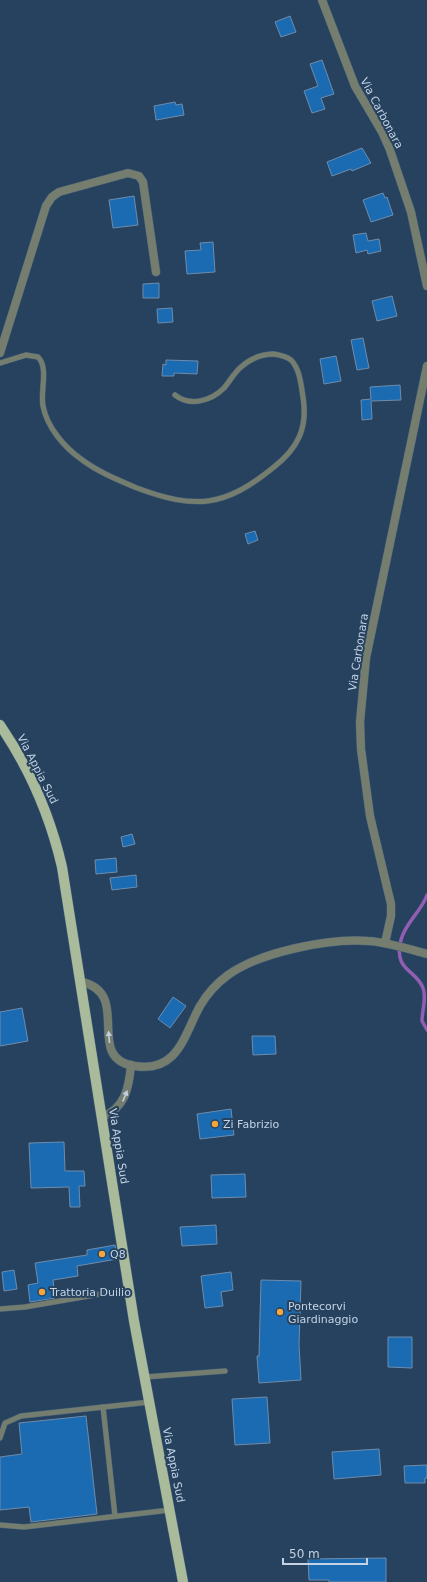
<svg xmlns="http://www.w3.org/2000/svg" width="427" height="1582" viewBox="0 0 427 1582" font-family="'DejaVu Sans',sans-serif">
<rect width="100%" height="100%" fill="#27425e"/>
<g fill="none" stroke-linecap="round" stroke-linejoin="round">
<path stroke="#905eb2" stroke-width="3.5" d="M427 895C421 912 405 923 401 940 393 971 416 969 423 988 427 999 422 1009 422 1021L427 1030"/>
</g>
<g fill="#1b6bb2" stroke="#6e8cac">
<polygon points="290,16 296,32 281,37 275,22"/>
<polygon points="322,60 334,94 321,98 325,109 312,113 304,91 318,86 310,64"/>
<polygon points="175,102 176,105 182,104 184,115 156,120 154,106"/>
<polygon points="362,148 371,163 352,171 351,169 332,176 327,162"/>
<polygon points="383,193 385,198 387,197 393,215 371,222 363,200"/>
<polygon points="134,196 138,225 113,228 109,200"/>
<polygon points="366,233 368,241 379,239 381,251 368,254 367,250 356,253 353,235"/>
<polygon points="213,242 215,272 187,274 185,251 201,250 200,243"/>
<polygon points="159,283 159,298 143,298 143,284"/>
<polygon points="392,296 397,316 377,321 372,301"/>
<polygon points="172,308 173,322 158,323 157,309"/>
<polygon points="363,338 369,368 357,370 351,340"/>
<polygon points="336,356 341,381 324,384 320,359"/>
<polygon points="166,360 198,361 197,374 174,373 174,376 162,376 163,364 166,365"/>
<polygon points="400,385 401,400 371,401 372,419 362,420 361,400 371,399 370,387"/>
<polygon points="255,531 258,540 248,544 245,534"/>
<polygon points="132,834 135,844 123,847 121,837"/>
<polygon points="116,858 117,872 96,874 95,860"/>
<polygon points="136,875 137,887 112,890 110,878"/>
<polygon points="173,997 186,1006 170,1028 158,1019"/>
<polygon points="22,1008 28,1041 0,1046 0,1012"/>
<polygon points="252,1036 275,1036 276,1054 253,1055"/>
<polygon points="231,1109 234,1135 200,1139 197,1114"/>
<polygon points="64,1142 65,1171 84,1171 85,1186 79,1186 80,1207 70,1207 69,1187 31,1188 29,1143"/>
<polygon points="245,1174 246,1197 212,1198 211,1175"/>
<polygon points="216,1225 217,1244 182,1246 180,1227"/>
<polygon points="115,1245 117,1259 77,1266 78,1276 53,1280 55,1298 30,1302 28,1285 38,1283 35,1263 87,1255 87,1250"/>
<polygon points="14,1270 17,1289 4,1291 2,1272"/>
<polygon points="231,1272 233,1290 221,1292 223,1306 205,1308 201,1276"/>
<polygon points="261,1280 301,1281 299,1345 301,1380 259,1383 257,1356 259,1356"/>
<polygon points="388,1337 412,1337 412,1368 388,1367"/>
<polygon points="267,1397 270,1443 235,1445 232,1399"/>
<polygon points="86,1416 97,1514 31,1522 29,1507 0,1510 0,1457 22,1454 19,1423"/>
<polygon points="379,1449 381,1475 334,1479 332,1452"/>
<polygon points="427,1465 427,1478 425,1478 425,1483 405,1483 404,1466"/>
<polygon points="386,1558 386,1582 329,1582 329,1580 309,1580 308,1559"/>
</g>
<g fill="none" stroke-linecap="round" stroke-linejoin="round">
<g stroke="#465f79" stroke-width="6">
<g id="service">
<path d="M0 363 26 355 38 357C49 368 40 391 43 406 47 427 64 447 81 459 98 472 118 480 137 488 196 510 225 507 274 467 298 448 308 428 303 397 301 385 300 369 291 360 286 356 280 355 274 354 262 354 250 359 241 367 234 373 230 381 224 388 211 401 190 407 175 395"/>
<polyline points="0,1309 25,1307 129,1289"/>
<polyline points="145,1377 225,1371"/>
<polyline points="103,1407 115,1516"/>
<polyline points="0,1438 5,1423 21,1416 150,1402"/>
<polyline points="0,1525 24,1527 170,1510"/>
</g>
</g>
<g stroke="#465f79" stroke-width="9">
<g id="minor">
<polyline points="322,0 355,86 382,132 390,150 411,212 427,286"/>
<polyline points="0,353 46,206 52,197 59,192 128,173 139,176 143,182 156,272"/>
<polyline points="385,943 391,916 391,904 370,816 361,749 360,722 366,658 427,366"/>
<path d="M82 982C133 994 83 1059 135 1066 178 1073 184 1035 200 1006 207 994 217 983 228 975 260 952 329 938 368 941 388 942 408 949 427 954"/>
<path d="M102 1117C125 1108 129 1088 131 1065"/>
</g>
</g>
<g stroke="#465f79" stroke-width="11">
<path id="primary" d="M0 725C30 769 50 815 62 867L134 1321 183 1582"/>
</g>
<use href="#service" stroke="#757e6e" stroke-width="5"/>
<use href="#minor" stroke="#757e6e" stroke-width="8"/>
<use href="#primary" stroke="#a9bb9a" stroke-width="10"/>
</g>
<defs><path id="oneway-solid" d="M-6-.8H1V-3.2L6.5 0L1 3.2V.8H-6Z"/></defs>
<g fill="#bfcfdf">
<use href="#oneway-solid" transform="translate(109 1037) rotate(-95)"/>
<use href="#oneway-solid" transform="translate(125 1096) rotate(-67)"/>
</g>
<g fill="#f1a640" stroke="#27425e" stroke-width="1.5">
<circle cx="215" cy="1124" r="4"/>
<circle cx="102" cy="1254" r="4"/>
<circle cx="42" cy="1292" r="4"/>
<circle cx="280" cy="1312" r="4"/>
</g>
<g text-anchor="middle" stroke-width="4" stroke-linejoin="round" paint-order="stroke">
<g font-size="11" fill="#c3d3e5" stroke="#27425e">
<text transform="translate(382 113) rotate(62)" y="4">Via Carbonara</text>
<text transform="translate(358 652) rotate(-81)" y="4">Via Carbonara</text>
<text transform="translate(38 769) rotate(63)" y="4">Via Appia Sud</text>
<text transform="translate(119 1146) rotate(81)" y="4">Via Appia Sud</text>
<text transform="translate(174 1465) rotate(79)" y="4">Via Appia Sud</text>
</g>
<g font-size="11" fill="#c3d3e5" stroke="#27425e" text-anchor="start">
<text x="223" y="1128">Zi Fabrizio</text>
<text x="110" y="1258">Q8</text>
<text x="50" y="1296">Trattoria Duilio</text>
<text x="288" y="1310">Pontecorvi<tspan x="288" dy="13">Giardinaggio</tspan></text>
</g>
</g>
<path d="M283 1558v6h84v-6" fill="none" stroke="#c3d3e5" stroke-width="2"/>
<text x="289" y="1558" font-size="12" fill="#c3d3e5" stroke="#27425e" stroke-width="3" paint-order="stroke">50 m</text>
</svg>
